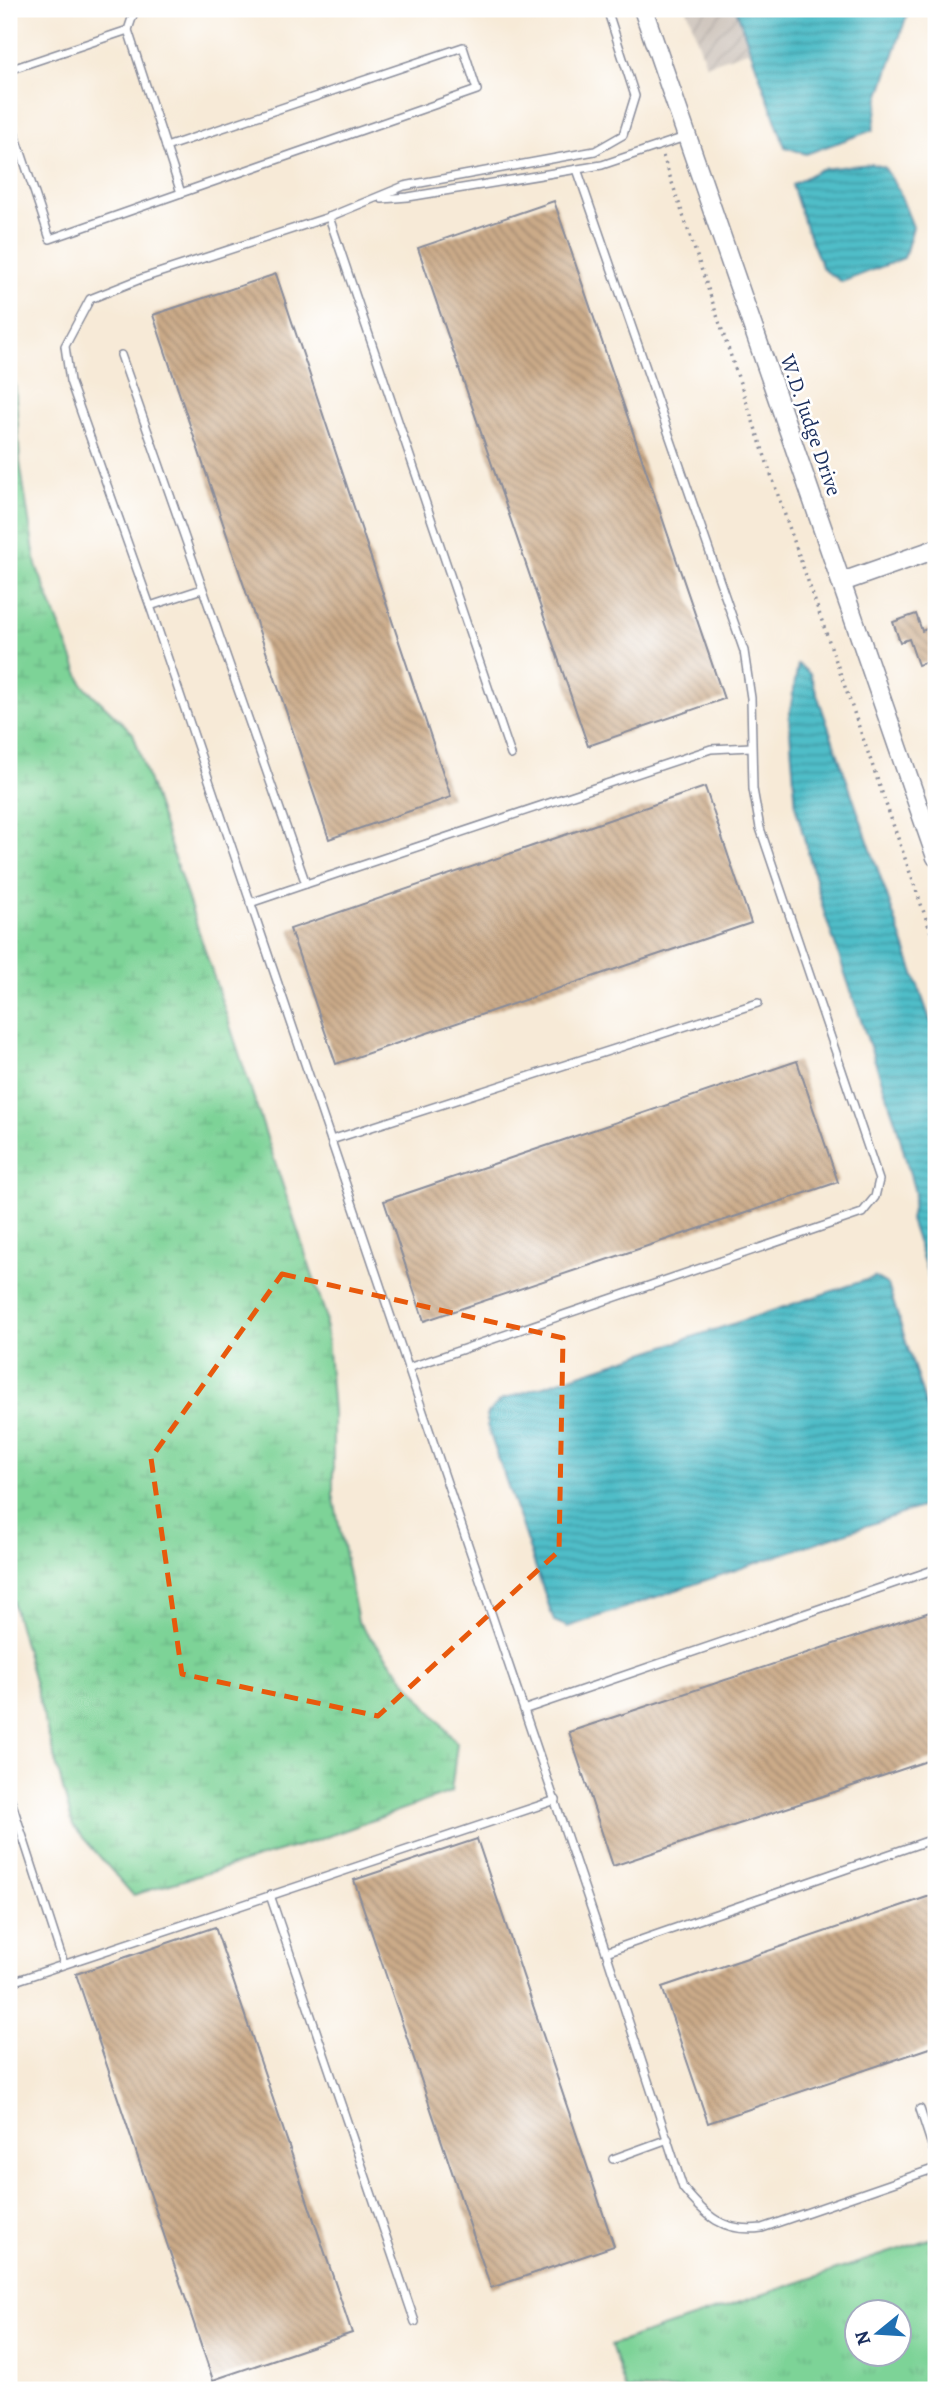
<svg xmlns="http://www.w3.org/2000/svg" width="945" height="2399" viewBox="0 0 945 2399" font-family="Alegreya,serif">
<defs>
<pattern id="industrial-furrows" width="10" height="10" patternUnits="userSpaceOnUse" patternTransform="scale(1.75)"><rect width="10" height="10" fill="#ccc2b9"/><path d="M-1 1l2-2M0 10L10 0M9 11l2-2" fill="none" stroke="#afa7a1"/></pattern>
<pattern id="wetland-marsh" width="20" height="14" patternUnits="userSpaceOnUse" patternTransform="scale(1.75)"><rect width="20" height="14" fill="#7dd397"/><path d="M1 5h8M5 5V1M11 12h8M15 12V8" fill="none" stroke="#6bb585"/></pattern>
<pattern id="park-tufts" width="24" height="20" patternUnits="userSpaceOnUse" patternTransform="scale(1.75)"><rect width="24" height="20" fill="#7dd397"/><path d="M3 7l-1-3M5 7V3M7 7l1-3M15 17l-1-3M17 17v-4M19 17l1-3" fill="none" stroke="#6bb585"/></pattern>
<pattern id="water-rules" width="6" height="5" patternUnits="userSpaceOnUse" patternTransform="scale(1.75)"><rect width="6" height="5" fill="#4fbdc8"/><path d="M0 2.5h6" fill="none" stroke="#419aa6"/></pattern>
<pattern id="building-back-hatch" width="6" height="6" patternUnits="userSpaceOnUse" patternTransform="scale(1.75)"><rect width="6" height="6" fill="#cbaa88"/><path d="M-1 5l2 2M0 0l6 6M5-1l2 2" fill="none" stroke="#a48b72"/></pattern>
</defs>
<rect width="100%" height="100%" fill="#fff"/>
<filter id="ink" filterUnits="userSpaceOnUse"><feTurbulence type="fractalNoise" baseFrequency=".0143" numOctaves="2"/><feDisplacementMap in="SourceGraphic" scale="14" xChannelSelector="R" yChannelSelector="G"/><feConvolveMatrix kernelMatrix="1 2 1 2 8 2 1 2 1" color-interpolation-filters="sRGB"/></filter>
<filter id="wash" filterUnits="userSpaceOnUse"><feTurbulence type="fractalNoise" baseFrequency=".00686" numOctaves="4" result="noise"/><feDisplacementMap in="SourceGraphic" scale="28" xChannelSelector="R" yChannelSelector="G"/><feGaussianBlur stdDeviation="1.57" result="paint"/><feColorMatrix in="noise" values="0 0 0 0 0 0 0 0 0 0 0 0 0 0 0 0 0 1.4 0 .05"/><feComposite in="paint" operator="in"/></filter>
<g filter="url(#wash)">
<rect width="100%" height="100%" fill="#f7ead7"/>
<polygon fill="url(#industrial-furrows)" points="687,9 871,9 706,65"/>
<polygon fill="url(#wetland-marsh)" stroke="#4c817a" stroke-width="2" points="9,369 15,384 20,463 36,565 83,685 133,733 325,1313 333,1413 333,1494 358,1622 457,1743 451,1792 315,1841 133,1895 73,1826 9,1589"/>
<path fill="url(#park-tufts)" stroke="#4c817a" stroke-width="2" fill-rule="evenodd" d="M936 2237V2390H626L611 2345ZM858 2312H900V2354H858Z"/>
<g fill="url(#water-rules)" stroke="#357693" stroke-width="2">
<polygon points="736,9 909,9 879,98 873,130 806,154 785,147"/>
<polygon points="871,164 884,167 898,189 913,227 904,258 842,282 823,269 806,228 792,185 821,169"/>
<polygon points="798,664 810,674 936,1037 936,1299 910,1220 915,1193 896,1123 824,912 796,808 789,717"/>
<polygon points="875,1277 888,1285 936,1437 936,1502 568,1627 554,1621 487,1425 487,1414 501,1400"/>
</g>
<g id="blocks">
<g fill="url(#building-back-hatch)">
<polygon points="554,201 724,699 588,746 418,248"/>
<polygon points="276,274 451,797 329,839 153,315"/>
<polygon points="916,614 922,631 936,625 936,659 918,665 909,639 900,642 893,622"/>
<polygon points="705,787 751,923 336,1064 290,929"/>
<polygon points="797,1061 838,1182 424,1321 384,1201"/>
<polygon points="936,1610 936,1758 613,1866 569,1732"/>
<polygon points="477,1839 614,2246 491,2288 354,1880"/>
<polygon points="936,1894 936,2046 708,2123 662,1987"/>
<polygon points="215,1927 352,2333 213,2380 76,1974"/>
</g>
</g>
</g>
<g filter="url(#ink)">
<use href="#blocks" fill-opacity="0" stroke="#898c9a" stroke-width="2"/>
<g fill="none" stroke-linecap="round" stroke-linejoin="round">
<g stroke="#898c9a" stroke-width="10">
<g id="service">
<polyline points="9,70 128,30"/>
<polyline points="9,116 50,239 181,193 128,30 135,9"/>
<polyline points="166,147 463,47 477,90 181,193"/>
<polyline points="382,199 408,197 602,165 685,137"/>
<polyline points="329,217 143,278 90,299 65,346 70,381 150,606 606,1952 936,1838"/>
<polyline points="121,355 306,884 250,903"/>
<polyline points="150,606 202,589"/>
<polyline points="511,755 329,217 404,186 595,151 623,135 635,96 607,9"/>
<polyline points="306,884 711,749 751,747"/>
<polyline points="331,1140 758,1003"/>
<polyline points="408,1368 862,1213 875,1197 879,1180 760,828 753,789 751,698 744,651 577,169"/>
<polyline points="526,1709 936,1569"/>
<polyline points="9,1794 64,1964"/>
<polyline points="270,1895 415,2322"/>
<path d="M606 1952 683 2188C706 2216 723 2233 762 2228L936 2168"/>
<polyline points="9,1983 556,1800"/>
<polyline points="920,2109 936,2158"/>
<polyline points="613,2159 668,2139"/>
</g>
</g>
<g stroke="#898c9a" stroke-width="21">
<g id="tertiary">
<polyline points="643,9 936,857"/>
<polyline points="842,582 936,549"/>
</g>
</g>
<polyline stroke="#898c9a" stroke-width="3.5" stroke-dasharray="2 5" stroke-linecap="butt" points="663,156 780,501 936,947"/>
<use href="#service" stroke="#fff" stroke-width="7"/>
<use href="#tertiary" stroke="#fff" stroke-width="18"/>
</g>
</g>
<path fill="none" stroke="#e8590c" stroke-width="5" stroke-dasharray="14 9" stroke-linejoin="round" d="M282 1274 563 1338 559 1551 378 1716 182 1674 151 1458Z"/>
<g text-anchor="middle" stroke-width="5" stroke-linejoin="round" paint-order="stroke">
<g font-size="21" fill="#1b2f5e" stroke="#fff">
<text transform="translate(811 425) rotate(71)" y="7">W.D. Judge Drive</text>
</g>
</g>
<rect width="945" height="2399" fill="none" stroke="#fff" stroke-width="35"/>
<g transform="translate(878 2333) rotate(252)"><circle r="33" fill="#ffffff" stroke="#a4acbf" stroke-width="2"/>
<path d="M0-5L12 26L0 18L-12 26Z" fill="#1f6fb2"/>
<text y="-10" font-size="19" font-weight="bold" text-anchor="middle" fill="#1b2f5e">N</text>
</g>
</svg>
